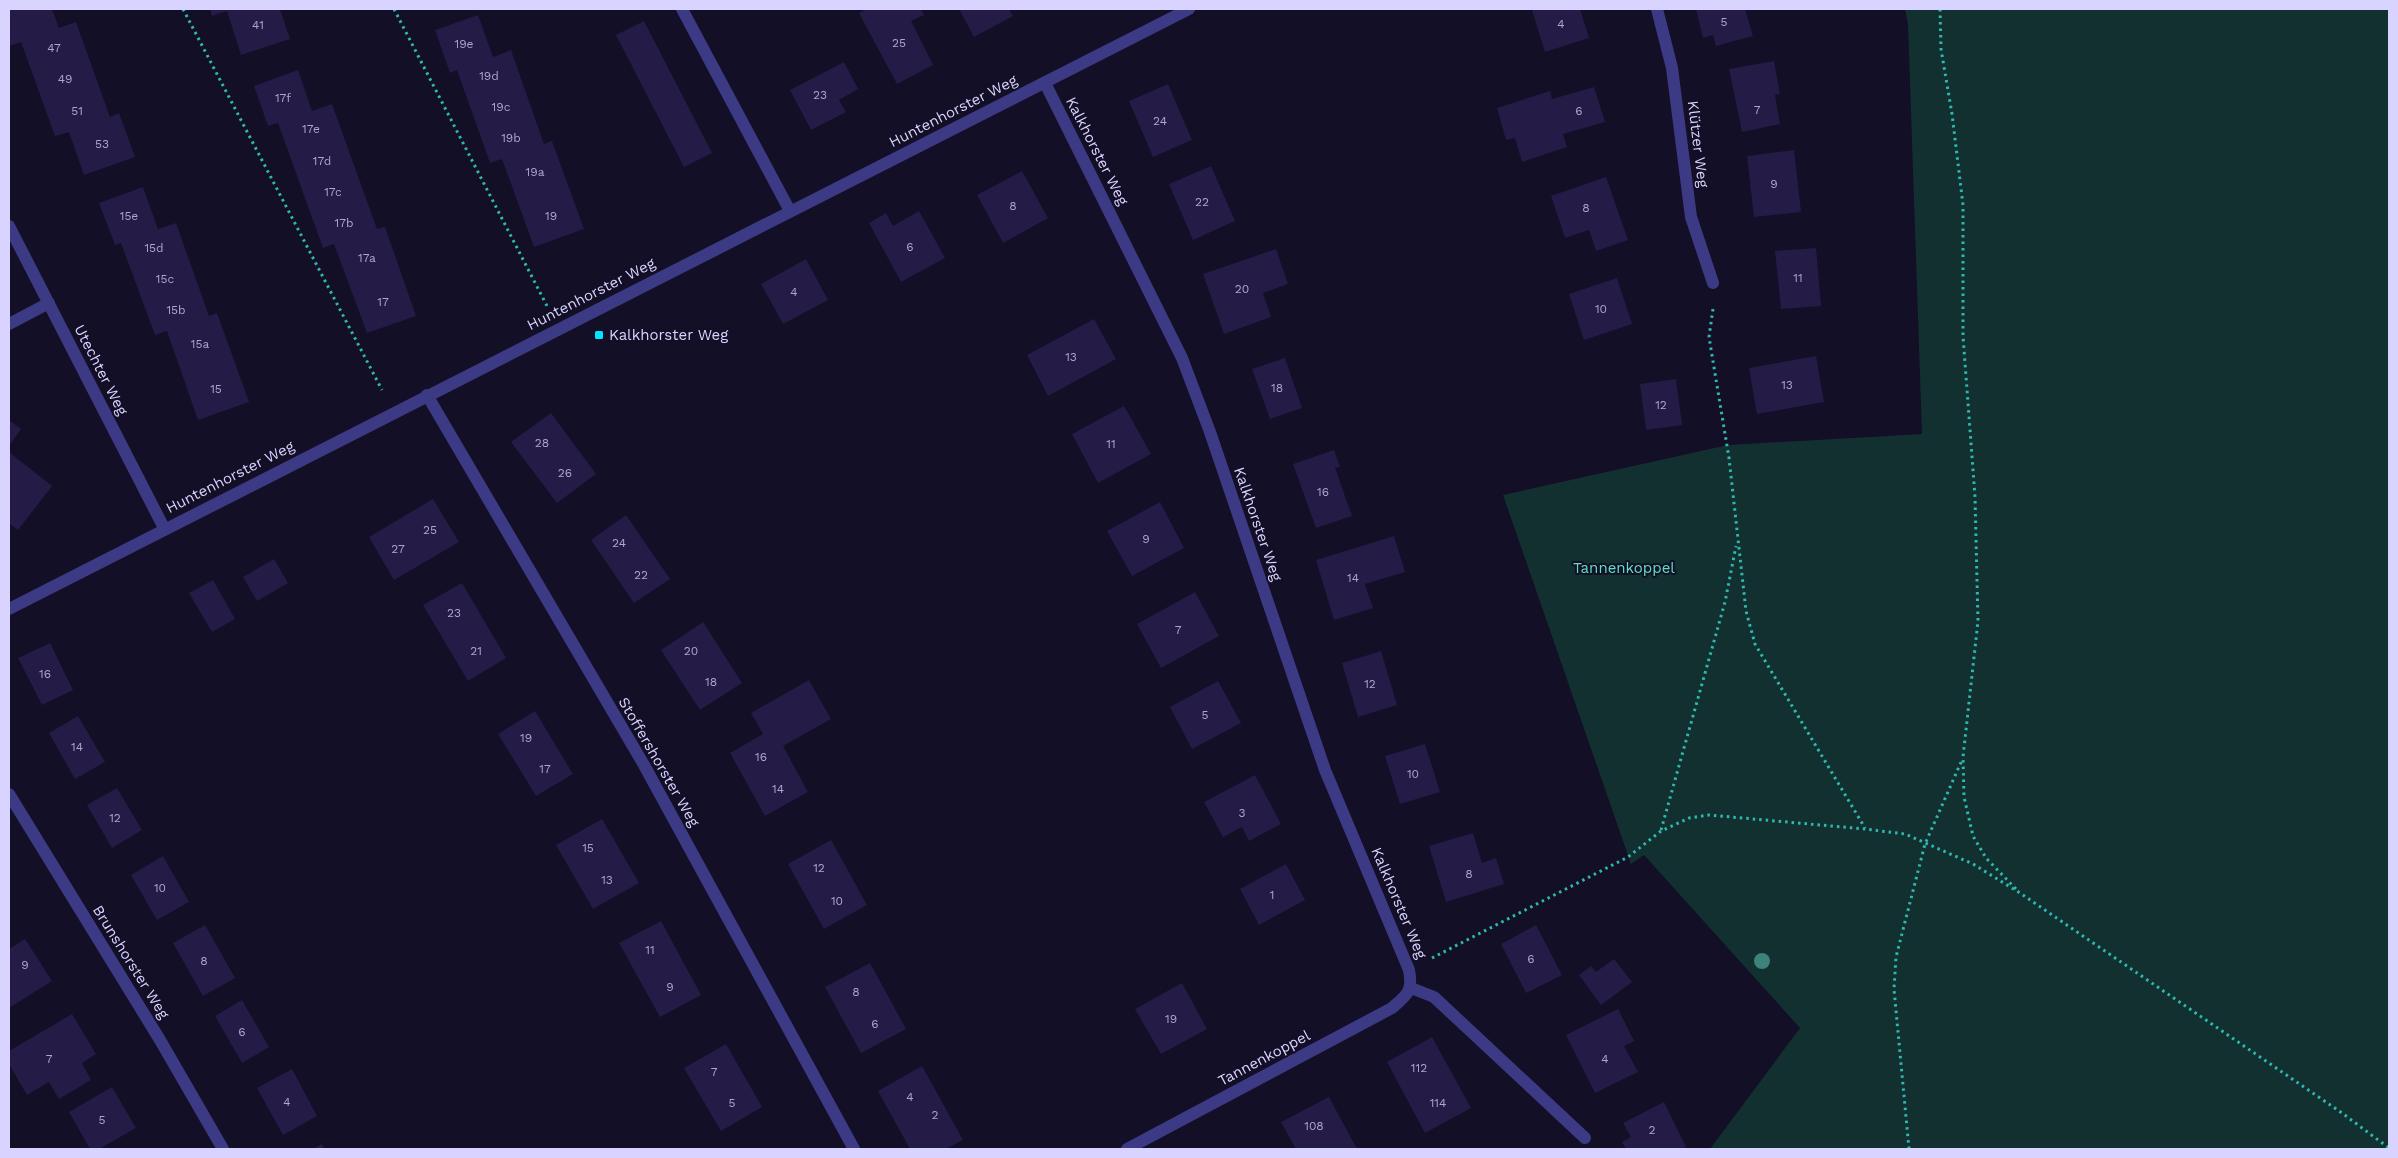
<svg xmlns="http://www.w3.org/2000/svg" width="2398" height="1158" viewBox="0 0 2398 1158" font-family="'Work Sans',sans-serif">
<rect width="100%" height="100%" fill="#130f26"/>
<polygon fill="#12302f" points="1905,9 2389,9 2389,1149 1710,1149 1800,1028 1644,855 1631,864 1503,495 1728,445 1922,434 1908,24"/>
<g fill="#241b47">
<polygon points="9,9 52,9 59,28 76,22 110,117 119,113 135,157 84,175 69,132 55,136 21,42 9,46"/>
<polygon points="210,9 280,9 290,39 241,55 227,11 212,16"/>
<polygon points="867,9 921,9 924,15 911,21 933,65 897,84 859,13"/>
<polygon points="959,9 1009,9 1013,16 974,37"/>
<polygon points="1537,9 1580,9 1589,38 1545,52 1532,10"/>
<polygon points="1696,9 1745,9 1753,36 1716,46 1713,35 1703,38"/>
<polygon points="478,15 493,57 511,50 544,144 552,141 584,229 534,247 502,159 490,163 457,70 450,73 435,30"/>
<polygon points="644,21 712,153 684,167 616,35"/>
<polygon points="1774,61 1780,94 1775,95 1780,124 1742,132 1729,69"/>
<polygon points="844,62 858,89 839,100 846,112 811,130 790,90"/>
<polygon points="298,70 312,111 332,104 377,229 385,227 416,316 367,333 334,244 323,248 278,123 268,126 254,86"/>
<polygon points="1168,84 1192,140 1153,157 1129,101"/>
<polygon points="1594,87 1605,122 1563,134 1567,147 1522,162 1515,138 1506,140 1497,108 1550,91 1552,99"/>
<polygon points="1794,150 1801,212 1754,217 1747,156"/>
<polygon points="1211,166 1235,221 1193,240 1169,184"/>
<polygon points="1022,171 1048,218 1003,243 977,195"/>
<polygon points="1606,177 1628,240 1596,251 1589,230 1565,238 1551,196"/>
<polygon points="143,187 158,229 176,223 209,316 217,313 249,402 198,420 167,331 155,335 121,243 115,245 99,203"/>
<polygon points="919,211 945,258 901,282 869,223 886,213 893,226"/>
<polygon points="1816,248 1821,306 1781,309 1775,251"/>
<polygon points="1276,249 1288,284 1263,293 1271,317 1224,334 1203,274"/>
<polygon points="806,259 828,300 783,324 761,284"/>
<polygon points="1617,278 1632,324 1584,340 1569,294"/>
<polygon points="1094,319 1116,359 1048,396 1027,355"/>
<polygon points="1816,356 1824,402 1757,414 1749,368"/>
<polygon points="1285,358 1302,408 1270,419 1252,369"/>
<polygon points="1676,379 1682,425 1646,430 1640,384"/>
<polygon points="1124,406 1151,454 1098,483 1072,434"/>
<polygon points="551,413 596,474 557,503 511,442"/>
<polygon points="9,420 21,429 9,446"/>
<polygon points="1334,450 1340,467 1335,468 1352,516 1316,528 1293,464"/>
<polygon points="9,452 52,486 18,530 9,523"/>
<polygon points="433,499 459,542 394,580 369,537"/>
<polygon points="1160,502 1184,548 1132,576 1107,531"/>
<polygon points="626,515 670,579 634,603 591,540"/>
<polygon points="1394,536 1405,572 1365,584 1373,608 1334,620 1316,560"/>
<polygon points="274,559 288,583 257,601 243,577"/>
<polygon points="213,580 235,619 212,632 189,593"/>
<polygon points="462,583 506,658 468,681 423,605"/>
<polygon points="1195,592 1219,636 1161,668 1137,624"/>
<polygon points="703,622 742,683 700,710 661,650"/>
<polygon points="50,643 73,690 42,705 18,658"/>
<polygon points="1381,651 1397,705 1358,717 1342,663"/>
<polygon points="809,680 831,719 783,746 808,792 765,816 730,753 763,734 751,713"/>
<polygon points="1218,681 1241,723 1192,749 1170,707"/>
<polygon points="535,711 573,774 536,796 498,734"/>
<polygon points="78,716 105,762 75,779 49,733"/>
<polygon points="1425,744 1440,792 1400,804 1385,756"/>
<polygon points="1255,775 1281,824 1249,841 1242,827 1223,837 1204,802"/>
<polygon points="117,788 142,830 112,848 87,805"/>
<polygon points="602,819 639,883 593,909 556,845"/>
<polygon points="1473,833 1482,863 1496,858 1504,884 1446,902 1429,846"/>
<polygon points="831,840 867,905 824,929 788,864"/>
<polygon points="163,856 189,902 157,920 131,875"/>
<polygon points="1286,864 1305,900 1259,925 1240,889"/>
<polygon points="661,921 701,995 660,1017 619,943"/>
<polygon points="205,925 235,978 203,996 173,943"/>
<polygon points="1536,925 1562,975 1526,993 1501,944"/>
<polygon points="25,939 52,981 9,1008 9,949"/>
<polygon points="1614,959 1632,982 1601,1005 1579,975 1591,966 1596,972"/>
<polygon points="870,963 906,1029 861,1053 825,987"/>
<polygon points="1182,983 1207,1029 1161,1054 1135,1009"/>
<polygon points="242,1000 269,1047 242,1063 215,1016"/>
<polygon points="1618,1009 1634,1041 1624,1046 1638,1072 1595,1093 1566,1035"/>
<polygon points="72,1014 96,1054 82,1063 91,1080 59,1099 49,1082 27,1095 9,1064 9,1051"/>
<polygon points="1432,1037 1471,1108 1425,1133 1387,1062"/>
<polygon points="726,1044 762,1107 721,1131 684,1068"/>
<polygon points="922,1066 963,1140 946,1149 910,1149 878,1091"/>
<polygon points="292,1069 317,1116 283,1135 257,1088"/>
<polygon points="112,1087 136,1128 99,1149 90,1149 69,1112"/>
<polygon points="1329,1097 1357,1149 1296,1149 1281,1122"/>
<polygon points="1664,1102 1686,1147 1681,1149 1626,1149 1622,1142 1631,1137 1623,1123"/>
<polygon points="322,1144 324,1149 313,1149"/>
</g>
<g fill="none" stroke-linecap="round" stroke-linejoin="round">
<g stroke="#2fb8b0" stroke-width="3" stroke-dasharray="2.5 4" stroke-linecap="butt">
<polyline points="183,9 382,390"/>
<polyline points="394,9 547,306"/>
<polyline points="1940,9 1941,49 1952,114 1963,205 1963,336 1975,497 1978,621 1963,757 1964,797 1973,836 1986,858 2016,889"/>
<polyline points="1713,309 1709,337 1729,458 1746,611 1755,644 1865,828"/>
<polyline points="1661,830 1725,602 1736,546"/>
<polyline points="1432,958 1628,857 1661,831 1689,818 1709,815 1865,829 1905,834 1973,864 2020,893 2342,1113 2389,1148"/>
<polyline points="1909,1149 1894,989 1896,957 1925,844 1962,760"/>
</g>
<g stroke="#3d3a85" stroke-width="12">
<polyline points="682,9 790,211"/>
<polyline points="1411,988 1434,997 1585,1138"/>
</g>
<g stroke="#3d3a85" stroke-width="12">
<polyline points="1657,9 1672,68 1691,217 1713,283"/>
<path d="M1045 83 1182 358 1210 432 1325 770 1409 970C1413 991 1408 994 1392 1008L1127 1149"/>
<polyline points="9,226 164,528"/>
<polyline points="9,324 49,303"/>
<polyline points="427,395 644,765 854,1149"/>
<polyline points="9,609 1189,9"/>
<polyline points="9,794 160,1040 223,1149"/>
</g>
</g>
<circle fill="#3d827b" cx="1762" cy="961" r="8"/>
<rect fill="#00e5ff" stroke="#130f26" stroke-width="2" x="594" y="330" width="10" height="10" rx="2.5"/>
<g text-anchor="middle" stroke-width="4" stroke-linejoin="round" paint-order="stroke">
<g font-size="12" fill="#aca6d1">
<text x="1724" y="26">5</text>
<text x="1561" y="28">4</text>
<text x="258" y="29">41</text>
<text x="899" y="47">25</text>
<text x="464" y="48">19e</text>
<text x="54" y="52">47</text>
<text x="489" y="80">19d</text>
<text x="65" y="83">49</text>
<text x="820" y="99">23</text>
<text x="283" y="102">17f</text>
<text x="501" y="111">19c</text>
<text x="1757" y="114">7</text>
<text x="77" y="115">51</text>
<text x="1579" y="115">6</text>
<text x="1160" y="125">24</text>
<text x="311" y="133">17e</text>
<text x="511" y="142">19b</text>
<text x="102" y="148">53</text>
<text x="322" y="165">17d</text>
<text x="535" y="176">19a</text>
<text x="1774" y="188">9</text>
<text x="333" y="196">17c</text>
<text x="1202" y="206">22</text>
<text x="1013" y="210">8</text>
<text x="1586" y="212">8</text>
<text x="129" y="220">15e</text>
<text x="551" y="220">19</text>
<text x="344" y="227">17b</text>
<text x="910" y="251">6</text>
<text x="154" y="252">15d</text>
<text x="367" y="262">17a</text>
<text x="1798" y="282">11</text>
<text x="165" y="283">15c</text>
<text x="1242" y="293">20</text>
<text x="794" y="296">4</text>
<text x="383" y="306">17</text>
<text x="1601" y="313">10</text>
<text x="176" y="314">15b</text>
<text x="200" y="348">15a</text>
<text x="1071" y="361">13</text>
<text x="1787" y="389">13</text>
<text x="1277" y="392">18</text>
<text x="216" y="393">15</text>
<text x="1661" y="409">12</text>
<text x="542" y="447">28</text>
<text x="1111" y="448">11</text>
<text x="565" y="477">26</text>
<text x="1323" y="496">16</text>
<text x="430" y="534">25</text>
<text x="1146" y="543">9</text>
<text x="619" y="547">24</text>
<text x="398" y="553">27</text>
<text x="641" y="579">22</text>
<text x="1353" y="582">14</text>
<text x="454" y="617">23</text>
<text x="1178" y="634">7</text>
<text x="476" y="655">21</text>
<text x="691" y="655">20</text>
<text x="45" y="678">16</text>
<text x="711" y="686">18</text>
<text x="1370" y="688">12</text>
<text x="1205" y="719">5</text>
<text x="526" y="742">19</text>
<text x="77" y="751">14</text>
<text x="761" y="761">16</text>
<text x="545" y="773">17</text>
<text x="1413" y="778">10</text>
<text x="778" y="793">14</text>
<text x="1242" y="817">3</text>
<text x="115" y="822">12</text>
<text x="588" y="852">15</text>
<text x="819" y="872">12</text>
<text x="1469" y="878">8</text>
<text x="607" y="884">13</text>
<text x="160" y="892">10</text>
<text x="1272" y="899">1</text>
<text x="837" y="905">10</text>
<text x="650" y="954">11</text>
<text x="1531" y="963">6</text>
<text x="204" y="965">8</text>
<text x="25" y="969">9</text>
<text x="670" y="991">9</text>
<text x="856" y="996">8</text>
<text x="1171" y="1023">19</text>
<text x="875" y="1028">6</text>
<text x="242" y="1036">6</text>
<text x="49" y="1063">7</text>
<text x="1605" y="1063">4</text>
<text x="1419" y="1072">112</text>
<text x="714" y="1076">7</text>
<text x="910" y="1101">4</text>
<text x="287" y="1106">4</text>
<text x="732" y="1107">5</text>
<text x="1438" y="1107">114</text>
<text x="935" y="1119">2</text>
<text x="102" y="1124">5</text>
<text x="1314" y="1130">108</text>
<text x="1652" y="1134">2</text>
</g>
<g font-size="15" fill="#d9d4ff" stroke="#130f26">
<text transform="translate(953 111) rotate(-27)" y="5">Huntenhorster Weg</text>
<text transform="translate(1698 144) rotate(83)" y="5">Klützer Weg</text>
<text transform="translate(1097 151) rotate(63)" y="5">Kalkhorster Weg</text>
<text transform="translate(591 294) rotate(-27)" y="5">Huntenhorster Weg</text>
<text transform="translate(101 370) rotate(63)" y="5">Utechter Weg</text>
<text transform="translate(230 477) rotate(-27)" y="5">Huntenhorster Weg</text>
<text transform="translate(1258 524) rotate(71)" y="5">Kalkhorster Weg</text>
<text transform="translate(659 762) rotate(60)" y="5">Stoffershorster Weg</text>
<text transform="translate(1399 903) rotate(67)" y="5">Kalkhorster Weg</text>
<text transform="translate(131 962) rotate(58)" y="5">Brunshorster Weg</text>
<text transform="translate(1264 1058) rotate(-28)" y="5">Tannenkoppel</text>
</g>
<g font-size="15" fill="#d9d4ff" stroke="#130f26" text-anchor="start">
<text x="609" y="340">Kalkhorster Weg</text>
</g>
<g font-size="15" fill="#5fe0c0" stroke="#130f26">
<text x="1624" y="573">Tannenkoppel</text>
</g>
</g>
<rect width="2398" height="1158" fill="none" stroke="#d9d4ff" stroke-width="20"/>
</svg>
